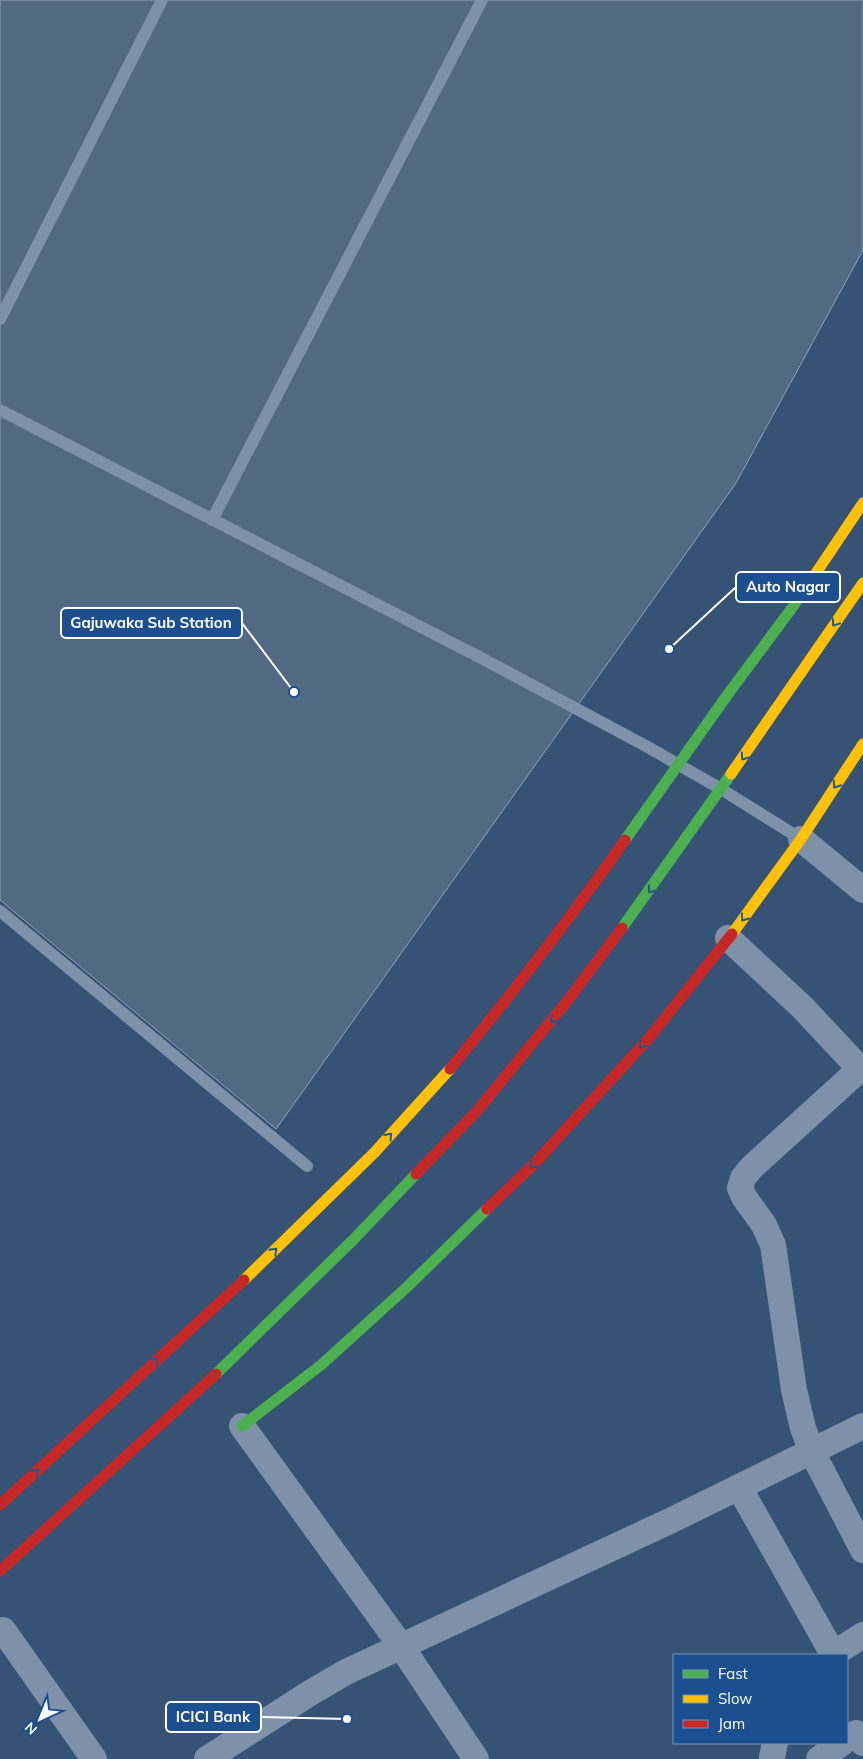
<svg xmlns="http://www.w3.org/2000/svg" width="863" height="1759" viewBox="0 0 863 1759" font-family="Mulish,sans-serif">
<rect width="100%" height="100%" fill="#365274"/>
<polygon fill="#526984" stroke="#92a2b6" points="0,0 863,0 863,250 736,483 276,1129 0,900"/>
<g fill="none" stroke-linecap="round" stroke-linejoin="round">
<g stroke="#7d92a8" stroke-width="12">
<polyline points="0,319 162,0"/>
<polyline points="0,410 485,660 646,746 721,789 801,839"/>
<polyline points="212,520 482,0"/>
<polyline points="0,911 307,1166"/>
</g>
<g stroke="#7d92a8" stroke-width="26">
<polyline points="801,839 863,890"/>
<polyline points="728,938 802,1007 863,1072"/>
<polyline points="860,1069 751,1168 743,1178 740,1188 744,1197 764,1225 773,1245 794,1390 803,1428 812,1452 863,1550"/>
<polyline points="242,1426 401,1646 476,1759"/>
<polyline points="739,1487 833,1654"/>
<polyline points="3,1630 94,1759"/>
<polyline points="832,1655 863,1635"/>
<polyline points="847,1739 856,1733 863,1743"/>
<polyline points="772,1757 775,1743"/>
<polyline points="207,1759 310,1693 346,1672 672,1520 863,1426"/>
<polyline points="819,1759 842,1743"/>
</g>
<g stroke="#4caf50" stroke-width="11">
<polyline points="625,840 728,694 792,608 814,576"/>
<polyline points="622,928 731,774"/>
<polyline points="216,1374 353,1240 416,1174"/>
<polyline points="242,1426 321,1365 406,1288 487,1209"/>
</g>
<g stroke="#ffc107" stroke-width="11">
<polyline points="814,576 863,503"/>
<polyline points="731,774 863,583"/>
<polyline points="732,934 801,839 863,744"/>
<polyline points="244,1280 374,1153 450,1069"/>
</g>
<g stroke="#c62828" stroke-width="11">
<path d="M450 1069C511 995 570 919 625 840"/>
<polyline points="416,1174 477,1111 568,1000 622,928"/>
<polyline points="487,1209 535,1163 649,1038 732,934"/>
<polyline points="0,1505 244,1280"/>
<polyline points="0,1571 216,1374"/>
</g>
</g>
<defs><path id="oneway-chevron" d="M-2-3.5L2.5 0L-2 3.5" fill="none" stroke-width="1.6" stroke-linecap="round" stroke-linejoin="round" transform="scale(1.25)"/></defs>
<g stroke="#205989">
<use href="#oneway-chevron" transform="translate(835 623) rotate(124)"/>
<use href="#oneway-chevron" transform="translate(744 757) rotate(125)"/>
<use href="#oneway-chevron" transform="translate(836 785) rotate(123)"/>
<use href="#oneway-chevron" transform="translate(651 890) rotate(125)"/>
<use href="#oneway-chevron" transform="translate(744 918) rotate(126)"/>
<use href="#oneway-chevron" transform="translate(553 1020) rotate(130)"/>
<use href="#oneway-chevron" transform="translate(642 1045) rotate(132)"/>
<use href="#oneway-chevron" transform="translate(389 1136) rotate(-48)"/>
<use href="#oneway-chevron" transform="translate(533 1165) rotate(135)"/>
<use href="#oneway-chevron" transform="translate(274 1251) rotate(-45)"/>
<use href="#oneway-chevron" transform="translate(155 1361) rotate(-43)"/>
<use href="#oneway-chevron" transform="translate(36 1472) rotate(-43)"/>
</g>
<path fill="none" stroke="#fff" stroke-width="2" d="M669 649L736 587M294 692L242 623M347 1719L261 1717"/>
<g fill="#fff" stroke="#1b4f8f" stroke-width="2">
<circle cx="669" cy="649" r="5"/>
<circle cx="294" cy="692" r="5"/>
<circle cx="347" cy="1719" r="5"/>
</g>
<g fill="#1b4f8f" stroke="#fff" stroke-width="2">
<rect x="736" y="572" width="104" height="30" rx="5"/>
<rect x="61" y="608" width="181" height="30" rx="5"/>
<rect x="166" y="1702" width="95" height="30" rx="5"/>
</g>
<g font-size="15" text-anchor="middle" font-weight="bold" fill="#fff">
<text x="788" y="592">Auto Nagar</text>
<text x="151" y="628">Gajuwaka Sub Station</text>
<text x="213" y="1722">ICICI Bank</text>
</g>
<rect x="673" y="1654" width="175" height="90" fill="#1b4f8f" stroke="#7695bc"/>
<rect x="683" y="1670" width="25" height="8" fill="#4caf50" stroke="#7695bc"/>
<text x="718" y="1679" font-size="15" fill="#ffffff">Fast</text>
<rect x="683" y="1695" width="25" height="8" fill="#ffc107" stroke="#7695bc"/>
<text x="718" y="1704" font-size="15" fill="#ffffff">Slow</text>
<rect x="683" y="1720" width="25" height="8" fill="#c62828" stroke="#7695bc"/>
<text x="718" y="1729" font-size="15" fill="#ffffff">Jam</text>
<g transform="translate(40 1719) rotate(224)" stroke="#1b4f8f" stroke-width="4" paint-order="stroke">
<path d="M0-4L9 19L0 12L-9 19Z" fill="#ffffff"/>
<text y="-8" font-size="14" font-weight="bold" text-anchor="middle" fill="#ffffff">N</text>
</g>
</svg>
